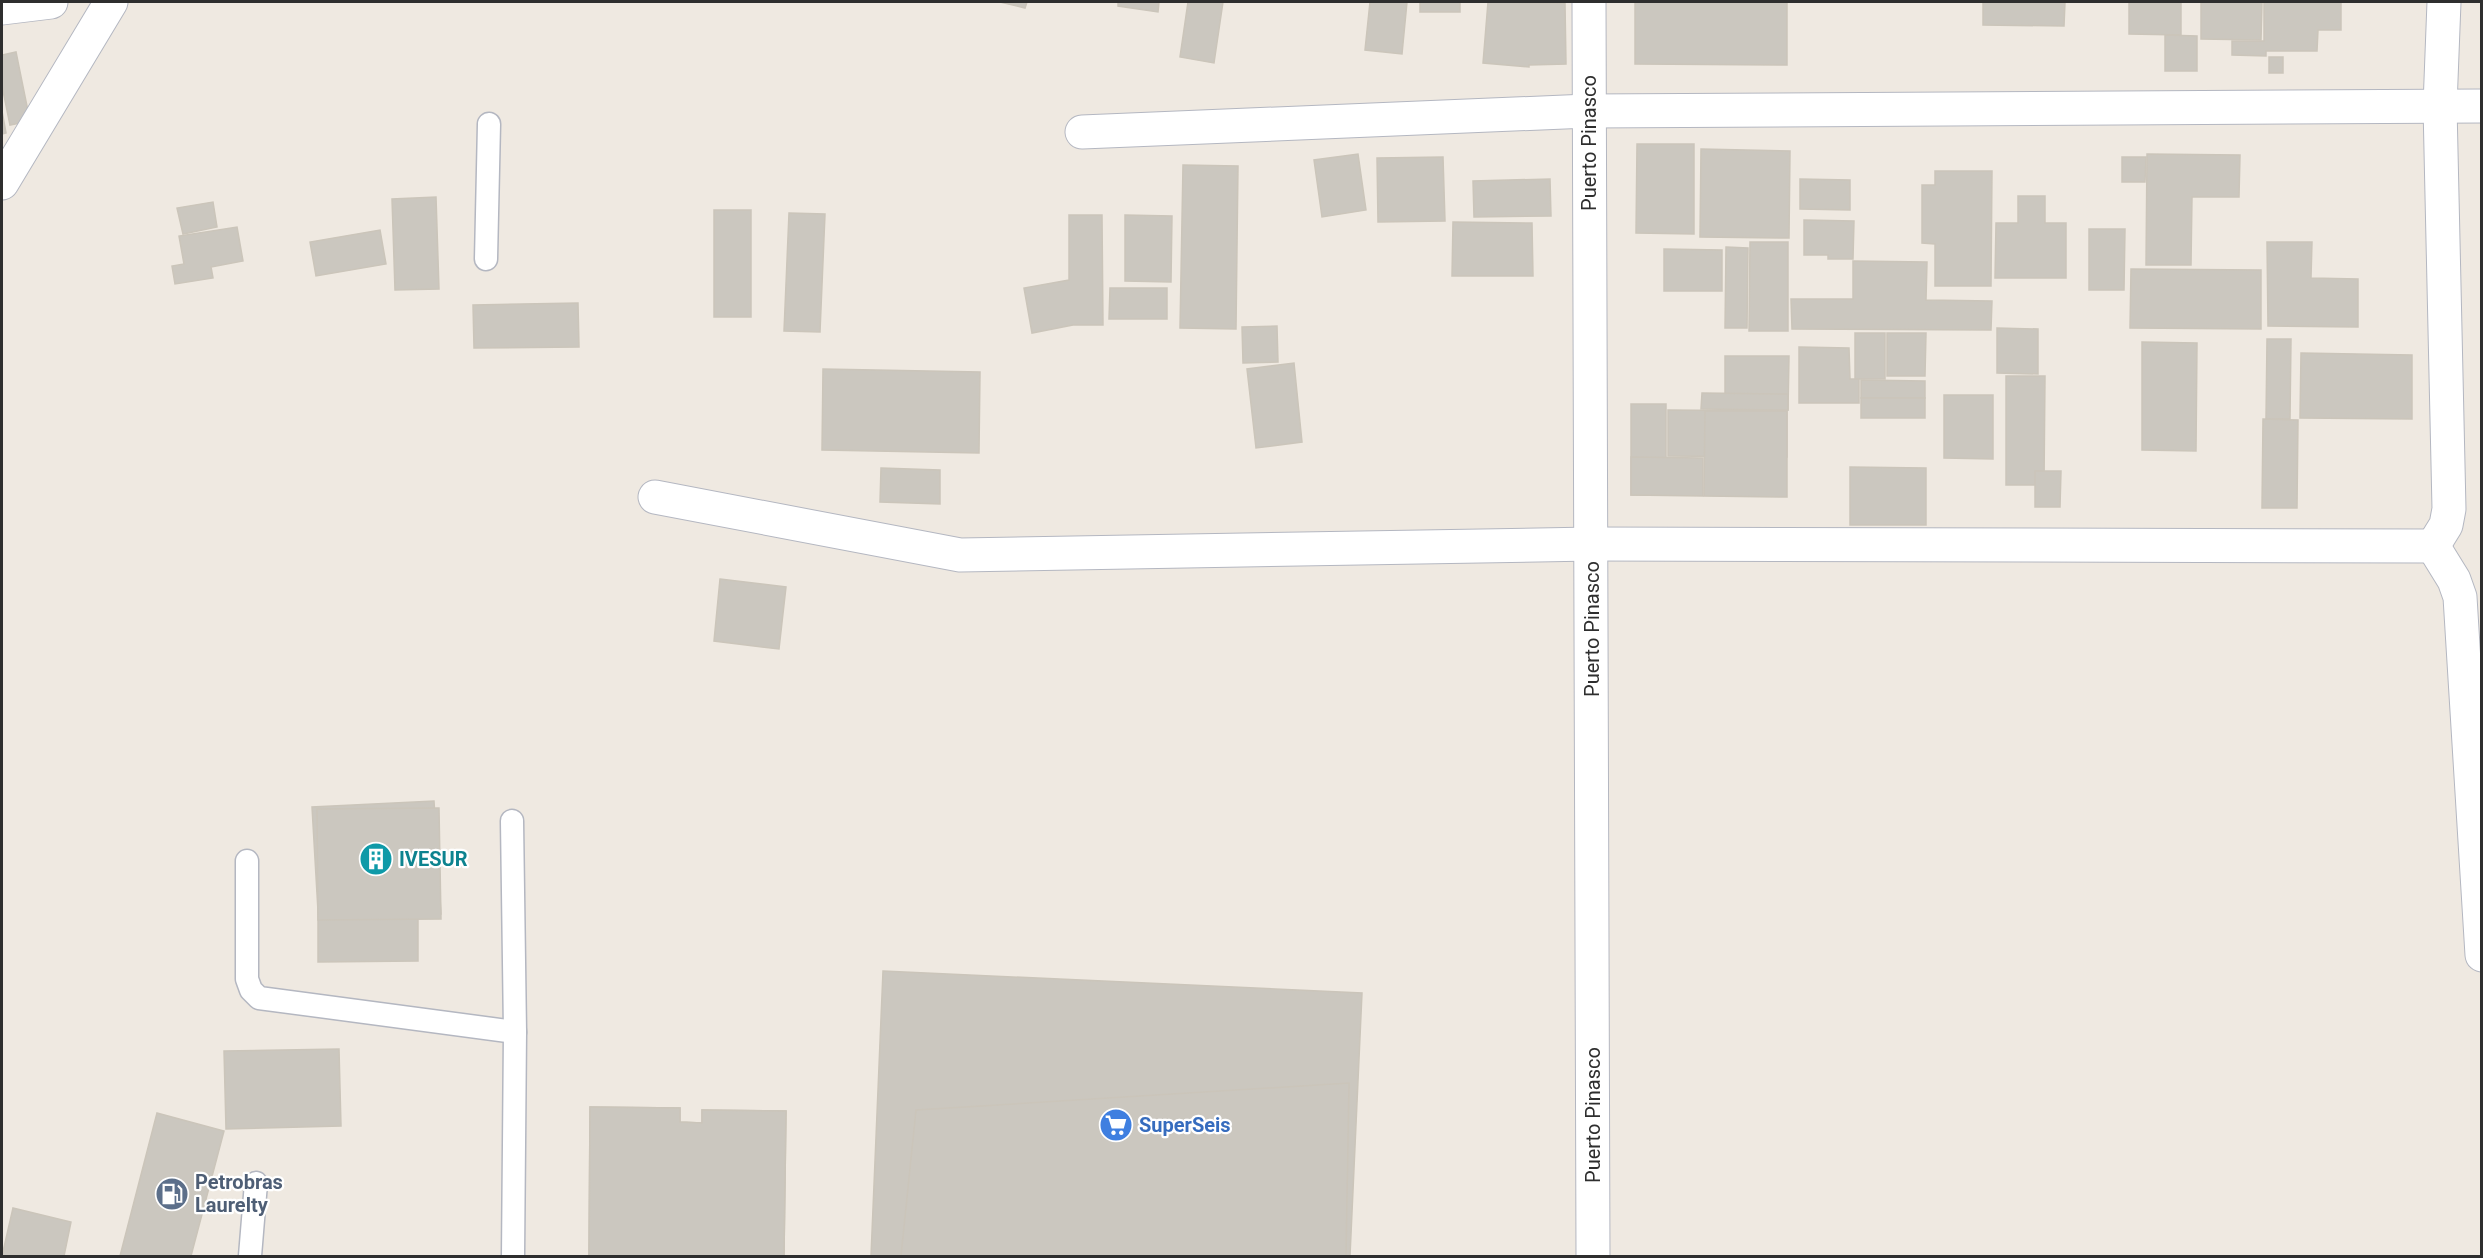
<svg xmlns="http://www.w3.org/2000/svg" width="2483" height="1258" viewBox="0 0 2483 1258" font-family="Roboto,sans-serif">
<rect width="100%" height="100%" fill="#efe9e1"/>
<g fill="#cbc7bf" stroke="#cbc5ba" stroke-width="1.5">
<polygon points="1000,2 1027,2 1025,8"/>
<polygon points="1118,2 1159,2 1158,12 1118,6"/>
<polygon points="1188,2 1223,2 1214,63 1180,57"/>
<polygon points="1370,2 1407,2 1402,54 1365,50"/>
<rect x="1420" y="2" width="40" height="10"/>
<polygon points="1488,2 1565,3 1566,64 1529,65 1529,67 1483,63"/>
<polygon points="1635,2 1787,2 1787,65 1635,64"/>
<polygon points="1983,2 2065,2 2064,26 1983,25"/>
<polygon points="2129,2 2181,2 2181,35 2129,34"/>
<polygon points="2201,2 2262,2 2261,40 2201,39"/>
<polygon points="2264,2 2341,2 2341,30 2318,30 2317,51 2266,51 2266,56 2232,55 2232,41 2264,41"/>
<polygon points="2165,35 2197,36 2197,71 2165,71"/>
<polygon points="16,52 30,121 10,125 2,86 2,55"/>
<rect x="2269" y="57" width="14" height="16"/>
<polygon points="2,111 6,133 2,134"/>
<polygon points="1637,144 1694,144 1694,234 1636,233"/>
<polygon points="1701,149 1790,151 1789,238 1700,237"/>
<polygon points="1358,154 1366,210 1322,217 1314,160"/>
<polygon points="2147,154 2240,155 2239,197 2192,197 2191,265 2146,265"/>
<polygon points="1443,157 1445,221 1378,222 1377,158"/>
<polygon points="2122,157 2146,157 2145,182 2122,182"/>
<polygon points="1183,165 1238,166 1236,329 1180,328"/>
<polygon points="1935,171 1992,171 1991,286 1935,286 1935,244 1922,243 1922,185 1935,185"/>
<polygon points="1550,179 1551,216 1474,217 1473,181"/>
<polygon points="1800,179 1850,180 1850,210 1800,209"/>
<polygon points="2018,196 2045,196 2045,223 2066,223 2066,278 1995,278 1996,223 2018,223"/>
<polygon points="436,197 439,289 395,290 392,199"/>
<polygon points="213,202 217,227 183,234 177,208"/>
<rect x="714" y="210" width="37" height="107"/>
<polygon points="789,213 825,214 820,332 784,331"/>
<polygon points="1069,215 1102,215 1103,325 1073,325 1032,333 1024,288 1069,280"/>
<polygon points="1125,215 1172,216 1171,282 1125,281"/>
<polygon points="1804,220 1854,221 1853,259 1828,259 1828,255 1804,255"/>
<polygon points="1453,222 1532,223 1533,276 1452,276"/>
<polygon points="237,227 243,261 211,267 213,278 175,284 172,266 184,264 179,236"/>
<polygon points="2089,229 2125,229 2124,290 2089,290"/>
<polygon points="380,230 386,264 316,276 310,242"/>
<polygon points="1750,242 1788,242 1788,331 1749,331"/>
<polygon points="2267,242 2312,242 2311,278 2358,279 2358,327 2268,326"/>
<polygon points="1726,247 1748,248 1747,328 1725,328"/>
<polygon points="1664,249 1722,250 1722,291 1664,291"/>
<polygon points="1853,261 1927,262 1926,300 1992,301 1991,330 1792,329 1791,299 1853,299"/>
<polygon points="2131,269 2261,270 2261,329 2130,328"/>
<polygon points="1110,288 1167,288 1167,319 1109,319"/>
<polygon points="578,303 579,347 474,348 473,305"/>
<polygon points="1277,326 1278,362 1243,363 1242,327"/>
<polygon points="1997,328 2038,329 2038,374 1997,373"/>
<rect x="1855" y="333" width="30" height="46"/>
<polygon points="1887,333 1926,333 1925,376 1887,376"/>
<polygon points="2267,339 2291,339 2290,419 2266,419"/>
<polygon points="2142,342 2197,343 2196,451 2142,450"/>
<polygon points="1799,347 1849,348 1850,379 1859,379 1859,403 1799,403"/>
<polygon points="2301,353 2412,355 2412,419 2300,418"/>
<polygon points="1725,356 1789,356 1788,410 1725,409"/>
<polygon points="1294,363 1302,442 1256,448 1247,369"/>
<polygon points="823,369 980,372 979,453 822,450"/>
<polygon points="2006,376 2045,376 2044,485 2006,485"/>
<polygon points="1861,380 1925,381 1925,398 1861,398"/>
<polygon points="1702,393 1788,394 1788,410 1701,409"/>
<polygon points="1944,395 1993,395 1993,459 1944,458"/>
<rect x="1861" y="398" width="64" height="20"/>
<rect x="1631" y="404" width="35" height="91"/>
<polygon points="1668,410 1787,411 1787,457 1668,456"/>
<polygon points="1705,411 1787,411 1787,497 1704,496"/>
<polygon points="2263,419 2298,420 2297,508 2262,508"/>
<polygon points="1631,457 1703,458 1703,496 1631,495"/>
<polygon points="1850,467 1926,468 1926,525 1850,525"/>
<polygon points="881,468 940,470 940,504 880,502"/>
<polygon points="2035,471 2061,471 2060,507 2035,507"/>
<polygon points="720,579 786,587 779,649 714,641"/>
<polygon points="434,801 441,914 418,915 418,961 318,962 318,911 312,807"/>
<polygon points="439,808 441,919 318,920 317,809"/>
<polygon points="883,971 1362,993 1350,1256 871,1256"/>
<polygon points="339,1049 341,1126 226,1129 224,1051"/>
<polygon points="1349,1083 1346,1256 901,1256 916,1110"/>
<polygon points="590,1107 680,1108 680,1122 702,1123 702,1110 786,1111 784,1256 707,1256 706,1170 680,1170 682,1256 589,1256"/>
<polygon points="590,1107 680,1108 680,1122 702,1123 702,1110 786,1111 784,1256 589,1256"/>
<polygon points="157,1113 224,1131 191,1256 120,1256"/>
<polygon points="13,1208 71,1222 64,1256 2,1256"/>
</g>
<g fill="none" stroke-linecap="round" stroke-linejoin="round">
<g stroke="#b4b7c1" stroke-width="25">
<g id="service">
<polyline points="486,259 489,124"/>
<polyline points="512,821 515,1032"/>
<polyline points="247,861 247,979 251,990 259,998 515,1032 513,1256"/>
<polyline points="250,1256 256,1183"/>
</g>
</g>
<g stroke="#b4b7c1" stroke-width="35">
<g id="minor">
<polyline points="2,8 51,2"/>
<polyline points="1082,132 1588,111 2482,106"/>
<polyline points="2,183 111,2"/>
<polyline points="655,497 960,555 1592,544 2433,546"/>
<polyline points="2433,546 2446,525 2449,509 2440,106 2444,2"/>
<polyline points="2433,546 2454,580 2460,597 2482,955"/>
</g>
</g>
<g stroke="#b4b7c1" stroke-width="35">
<polyline id="tertiary" points="1589,2 1593,1256"/>
</g>
<use href="#service" stroke="#fff" stroke-width="22"/>
<use href="#minor" stroke="#fff" stroke-width="33"/>
<use href="#tertiary" stroke="#fff" stroke-width="33"/>
</g>
<defs>
<g id="building-disc" transform="scale(1.725)"><circle r="9.5" fill="#0f9aa8" stroke="#fff"/><path d="M-4-6H4V6H1V3H-1V6H-4ZM-2.5-4.3h1.7v1.8h-1.7ZM.8-4.3h1.7v1.8H.8ZM-2.5-1h1.7V.8h-1.7ZM.8-1h1.7V.8H.8Z" fill="#fff"/></g>
<g id="supermarket-disc" transform="scale(1.725)"><circle r="9.5" fill="#3f7fe0" stroke="#fff"/><path d="M-6-5.5h2.5l.6 2H6L4.5 2H-2.5L-4.4-4H-6ZM-1.5 3.2a1.3 1.3 0 1 0 .1 0ZM3 3.2a1.3 1.3 0 1 0 .1 0Z" fill="#fff"/></g>
<g id="fuel-disc" transform="scale(1.725)"><circle r="9.5" fill="#5c6f8a" stroke="#fff"/><path d="M-5.5-6h7V0h2V4h1.3V-2.5L3-4.5l.8-.8L6-3V5H2.5V1h-1V6h-7ZM-4.2-4.7v3.2H.2V-4.7Z" fill="#fff"/></g>
</defs>
<g fill-rule="evenodd">
<use href="#building-disc" x="376" y="859"/>
<use href="#supermarket-disc" x="1116" y="1125"/>
<use href="#fuel-disc" x="172" y="1194"/>
</g>
<g text-anchor="middle" stroke-width="4.5" stroke-linejoin="round" paint-order="stroke">
<g font-size="20" fill="#2e2e2e" stroke="#fff">
<text transform="translate(1589 143) rotate(-90)" y="7">Puerto Pinasco</text>
<text transform="translate(1592 629) rotate(-90)" y="7">Puerto Pinasco</text>
<text transform="translate(1593 1115) rotate(-90)" y="7">Puerto Pinasco</text>
</g>
<g font-size="20" font-weight="bold" fill="#0d838f" stroke="#fff" text-anchor="start">
<text x="399" y="866">IVESUR</text>
</g>
<g font-size="20" font-weight="bold" fill="#366cbe" stroke="#fff" text-anchor="start">
<text x="1139" y="1132">SuperSeis</text>
</g>
<g font-size="20" font-weight="bold" fill="#4e5e75" stroke="#fff" text-anchor="start">
<text x="195" y="1189">Petrobras<tspan x="195" dy="23">Laurelty</tspan></text>
</g>
</g>
<rect width="2483" height="1258" fill="none" stroke="#2e2e2e" stroke-width="6"/>
</svg>
